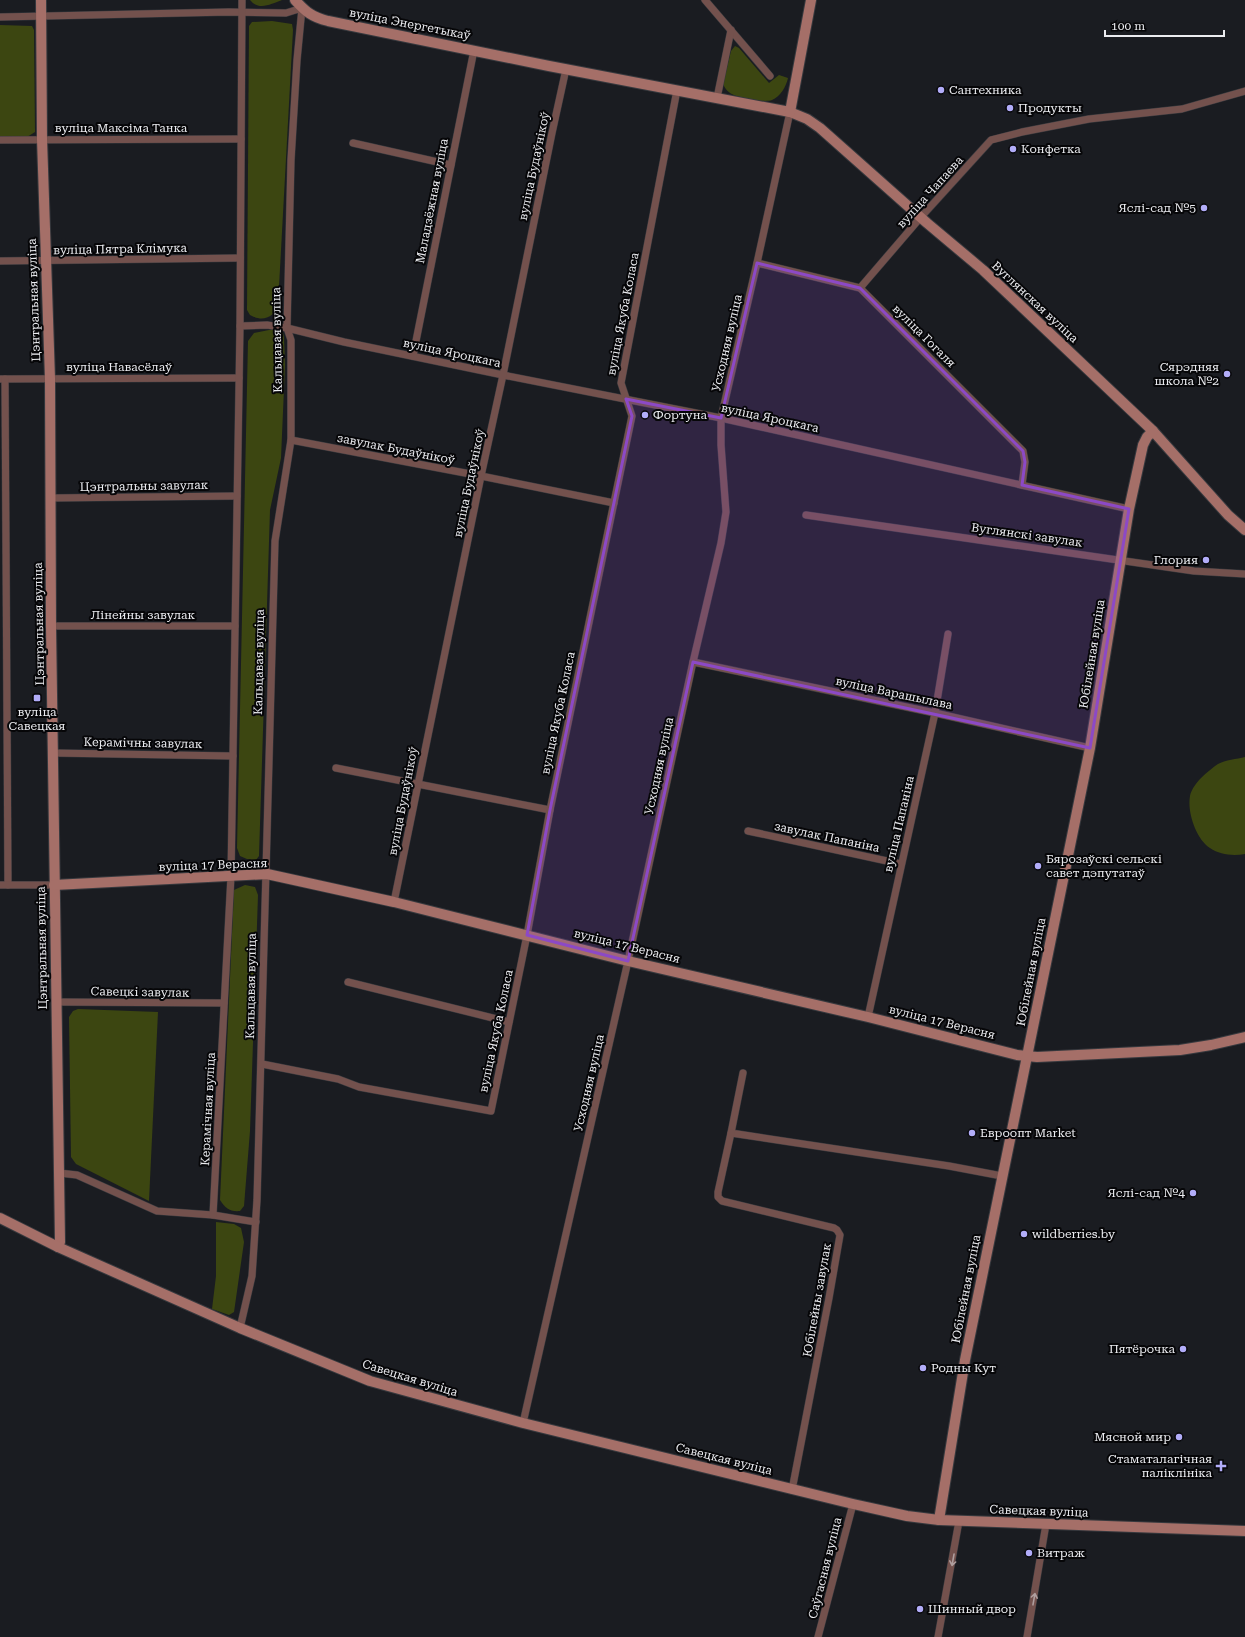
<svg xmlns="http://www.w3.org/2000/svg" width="1245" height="1637" viewBox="0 0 1245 1637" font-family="'Roboto Serif',serif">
<rect width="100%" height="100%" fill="#1a1c21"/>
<g fill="#3c4611">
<path d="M250 0H282C271 4 259 11 250 0Z"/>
<path d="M272 21 292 24 293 30 278 305C274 318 262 322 250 315L247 310 249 26 252 22Z"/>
<polygon points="0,25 32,26 34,30 35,132 27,137 0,137"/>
<path d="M735 46 739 48 769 83 779 75 788 78C786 87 780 97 772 100 764 103 741 98 734 95 729 93 725 89 723 84L731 51Z"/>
<polygon points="274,329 283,333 284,338 285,365 281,458 270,510 259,856 256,860 247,859 240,856 237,848 248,341 254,333"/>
<path d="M1245 757V854C1233 856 1220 855 1210 848 1196 839 1187 812 1190 796 1193 783 1208 771 1218 764 1225 760 1237 759 1245 757Z"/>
<path d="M245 885 255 887 258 895 250 1131 244 1206 240 1211C230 1212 225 1208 220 1200L234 890Z"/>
<polygon points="78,1009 158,1012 149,1201 76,1164 71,1157 69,1017 73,1011"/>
<polygon points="216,1222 234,1224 241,1228 244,1242 234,1312 229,1315 212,1309 216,1276"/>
</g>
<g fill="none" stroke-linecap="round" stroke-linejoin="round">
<g stroke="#37393e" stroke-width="8">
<g id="street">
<polyline points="705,0 770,76"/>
<polyline points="0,17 229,12 286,13 302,8 297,60 291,160 287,328 291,340 291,440 275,541 257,1200 252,1276 240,1328"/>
<polyline points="717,98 731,30"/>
<polyline points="0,140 241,139"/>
<polyline points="353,143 451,165"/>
<polyline points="0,261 240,258"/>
<polyline points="757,263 860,288 1023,451 1025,462 1022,485"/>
<polyline points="860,288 921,217 991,140 1022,132 1089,119 1182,109 1245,91"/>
<polyline points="240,326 267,325 287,328 344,342 503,375 721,418 1129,509"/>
<polyline points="413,356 474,50"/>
<polyline points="1,379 239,378"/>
<polyline points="5,379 8,885"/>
<polyline points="291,440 481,476 614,503"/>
<polyline points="51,498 237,496"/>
<polyline points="806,515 1194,571 1245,574"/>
<polyline points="51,626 235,626"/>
<polyline points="693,662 935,713 1090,748"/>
<polyline points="53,753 233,756"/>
<polyline points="336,768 550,810"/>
<polyline points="748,831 901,864"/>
<polyline points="0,885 54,885"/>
<polyline points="394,902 481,476 503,375 552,133 566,69"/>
<polyline points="348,982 509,1022"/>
<polyline points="56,1002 224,1003"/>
<polyline points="868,1017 935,713 948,634"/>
<polyline points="262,1064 338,1079 359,1087 491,1111 527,935 550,810 632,416 621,383 677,90"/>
<polyline points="743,1073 731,1133 949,1166 1002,1176"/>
<polyline points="731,1133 718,1192 718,1197 722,1201 834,1228 837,1230 840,1235 829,1298 792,1490"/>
<polyline points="59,1173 77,1175 157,1211 213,1215 256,1222"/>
<polyline points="213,1215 231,876 240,326 242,0"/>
<polyline points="523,1423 628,961 693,662 721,543 726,512 721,445 721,418 757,263 790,112"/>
<polyline points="818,1637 853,1504"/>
<polyline points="938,1637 959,1521"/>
<polyline points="1027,1637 1046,1524"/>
</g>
</g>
<g stroke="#37393e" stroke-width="12">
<g id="secondary">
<polyline points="41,0 42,139 50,379 51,626 59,1173 60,1242 58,1247"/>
<path d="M295 0C306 12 312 17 328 21L549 66 790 112 807 119 820 128 927 223 983 270 1153 431 1228 515 1245 530"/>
<polyline points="790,112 811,0"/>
<polyline points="54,885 267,874 394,902 628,961 868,1017 1017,1055 1037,1057 1180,1050 1211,1045 1245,1037"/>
<polyline points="0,1218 58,1247 240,1328 370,1381 523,1423 853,1504 907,1516 939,1520 1245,1531"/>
<polyline points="939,1520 965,1360 1090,748 1129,509 1143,445 1147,437 1153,431"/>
</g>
</g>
<use href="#street" stroke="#73514d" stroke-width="7"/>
<use href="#secondary" stroke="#a56f68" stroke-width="10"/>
</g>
<defs><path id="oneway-shaft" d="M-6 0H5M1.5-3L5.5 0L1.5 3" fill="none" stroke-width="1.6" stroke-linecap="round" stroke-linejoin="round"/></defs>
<g stroke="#af9e9e">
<use href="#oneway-shaft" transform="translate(953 1560) rotate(100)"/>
<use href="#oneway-shaft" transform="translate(1034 1599) rotate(-80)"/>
</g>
<path fill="#8c49c6" fill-opacity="0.2" stroke="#8c49c6" stroke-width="3" stroke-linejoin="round" d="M757 263 860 288 1023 451 1025 462 1022 485 1129 509 1090 748 693 662 628 961 527 935 550 810 632 416 626 399 721 418Z"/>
<g fill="#b2adf9" stroke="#060608" stroke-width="1.5">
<circle cx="941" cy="90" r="4"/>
<circle cx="1010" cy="108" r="4"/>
<circle cx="1013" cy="149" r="4"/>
<circle cx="1204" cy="208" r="4"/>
<circle cx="1227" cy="374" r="4"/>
<circle cx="645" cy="415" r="4"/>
<circle cx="1206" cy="560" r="4"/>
<rect x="33" y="694" width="8" height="8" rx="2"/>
<circle cx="1038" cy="866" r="4"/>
<circle cx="972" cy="1133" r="4"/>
<circle cx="1193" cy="1193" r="4"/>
<circle cx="1024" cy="1234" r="4"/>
<circle cx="1183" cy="1349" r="4"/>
<circle cx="923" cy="1368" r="4"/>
<circle cx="1179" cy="1437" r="4"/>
<path d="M1219 1460h4v4h4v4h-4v4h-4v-4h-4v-4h4z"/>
<circle cx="1029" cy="1553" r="4"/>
<circle cx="920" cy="1609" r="4"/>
</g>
<g text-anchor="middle" stroke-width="4" stroke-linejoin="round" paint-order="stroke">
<g font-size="12" fill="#ebecf0" stroke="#060608">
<text transform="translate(410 24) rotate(11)" y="4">вуліца Энергетыкаў</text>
<text x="121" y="132">вуліца Максіма Танка</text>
<text transform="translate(534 166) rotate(-78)" y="4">вуліца Будаўнікоў</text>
<text transform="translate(930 192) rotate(-48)" y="4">вуліца Чапаева</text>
<text transform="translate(432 201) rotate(-79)" y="4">Маладзёжная вуліца</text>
<text transform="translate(120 249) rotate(-1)" y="4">вуліца Пятра Клімука</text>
<text transform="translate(34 300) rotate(-92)" y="4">Цэнтральная вуліца</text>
<text transform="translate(1035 302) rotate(43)" y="4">Вуглянская вуліца</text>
<text transform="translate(623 314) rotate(-79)" y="4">вуліца Якуба Коласа</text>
<text transform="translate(924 336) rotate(45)" y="4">вуліца Гогаля</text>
<text transform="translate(277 340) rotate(-91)" y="4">Кальцавая вуліца</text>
<text transform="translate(727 343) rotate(-77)" y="4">Усходняя вуліца</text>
<text transform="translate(452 353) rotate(12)" y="4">вуліца Яроцкага</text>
<text x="119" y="371">вуліца Навасёлаў</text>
<text transform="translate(770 418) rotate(12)" y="4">вуліца Яроцкага</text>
<text transform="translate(396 449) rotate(11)" y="4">завулак Будаўнікоў</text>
<text transform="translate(469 483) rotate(-78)" y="4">вуліца Будаўнікоў</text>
<text transform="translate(144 486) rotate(-1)" y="4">Цэнтральны завулак</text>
<text transform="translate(1027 535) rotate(8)" y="4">Вуглянскі завулак</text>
<text x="143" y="619">Лінейны завулак</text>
<text transform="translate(39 624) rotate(-91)" y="4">Цэнтральная вуліца</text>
<text transform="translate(1092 654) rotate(-81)" y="4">Юбілейная вуліца</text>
<text transform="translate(259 662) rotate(-89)" y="4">Кальцавая вуліца</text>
<text transform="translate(894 693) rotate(12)" y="4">вуліца Варашылава</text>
<text transform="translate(558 713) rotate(-78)" y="4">вуліца Якуба Коласа</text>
<text transform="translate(143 743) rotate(1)" y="4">Керамічны завулак</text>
<text transform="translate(659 766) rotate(-78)" y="4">Усходняя вуліца</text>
<text transform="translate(403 801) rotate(-79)" y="4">вуліца Будаўнікоў</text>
<text transform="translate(899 824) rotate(-77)" y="4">вуліца Папаніна</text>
<text transform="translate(827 837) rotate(12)" y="4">завулак Папаніна</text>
<text transform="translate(213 865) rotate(-2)" y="4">вуліца 17 Верасня</text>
<text transform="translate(627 946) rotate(14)" y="4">вуліца 17 Верасня</text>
<text transform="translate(42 948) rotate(-91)" y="4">Цэнтральная вуліца</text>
<text transform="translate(1031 972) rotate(-79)" y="4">Юбілейная вуліца</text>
<text transform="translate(251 986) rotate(-89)" y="4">Кальцавая вуліца</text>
<text transform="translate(140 992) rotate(1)" y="4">Савецкі завулак</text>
<text transform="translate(942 1022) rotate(14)" y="4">вуліца 17 Верасня</text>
<text transform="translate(496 1031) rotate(-78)" y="4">вуліца Якуба Коласа</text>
<text transform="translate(589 1083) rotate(-77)" y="4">Усходняя вуліца</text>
<text transform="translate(208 1109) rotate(-87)" y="4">Керамічная вуліца</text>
<text transform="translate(966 1289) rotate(-79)" y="4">Юбілейная вуліца</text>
<text transform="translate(817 1300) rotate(-80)" y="4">Юбілейны завулак</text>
<text transform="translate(410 1378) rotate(17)" y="4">Савецкая вуліца</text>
<text transform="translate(724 1459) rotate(14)" y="4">Савецкая вуліца</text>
<text transform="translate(1039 1511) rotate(2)" y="4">Савецкая вуліца</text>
<text transform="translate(825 1568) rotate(-76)" y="4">Саўгасная вуліца</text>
</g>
<g font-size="12" fill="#ebecf0" stroke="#060608" text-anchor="start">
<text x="949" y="94">Сантехника</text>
<text x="1018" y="112">Продукты</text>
<text x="1021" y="153">Конфетка</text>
<text x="1196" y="212" text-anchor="end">Яслі-сад №5</text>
<text x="1219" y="371" text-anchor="end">Сярэдняя<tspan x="1219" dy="14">школа №2</tspan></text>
<text x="653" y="419">Фортуна</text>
<text x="1198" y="564" text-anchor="end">Глория</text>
<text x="37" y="716" text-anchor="middle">вуліца<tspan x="37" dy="14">Савецкая</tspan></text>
<text x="1046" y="863">Бярозаўскі сельскі<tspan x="1046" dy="14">савет дэпутатаў</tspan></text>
<text x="980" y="1137">Евроопт Market</text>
<text x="1185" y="1197" text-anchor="end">Яслі-сад №4</text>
<text x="1032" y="1238">wildberries.by</text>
<text x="1175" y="1353" text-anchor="end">Пятёрочка</text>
<text x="931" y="1372">Родны Кут</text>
<text x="1171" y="1441" text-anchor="end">Мясной мир</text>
<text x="1212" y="1463" text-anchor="end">Стаматалагічная<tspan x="1212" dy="14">паліклініка</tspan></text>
<text x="1037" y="1557">Витраж</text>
<text x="928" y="1613">Шинный двор</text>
</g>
</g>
<path d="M1105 30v6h119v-6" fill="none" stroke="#ebecf0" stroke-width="2"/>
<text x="1111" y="30" font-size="12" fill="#ebecf0" stroke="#060608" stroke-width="3" paint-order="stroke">100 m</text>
</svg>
